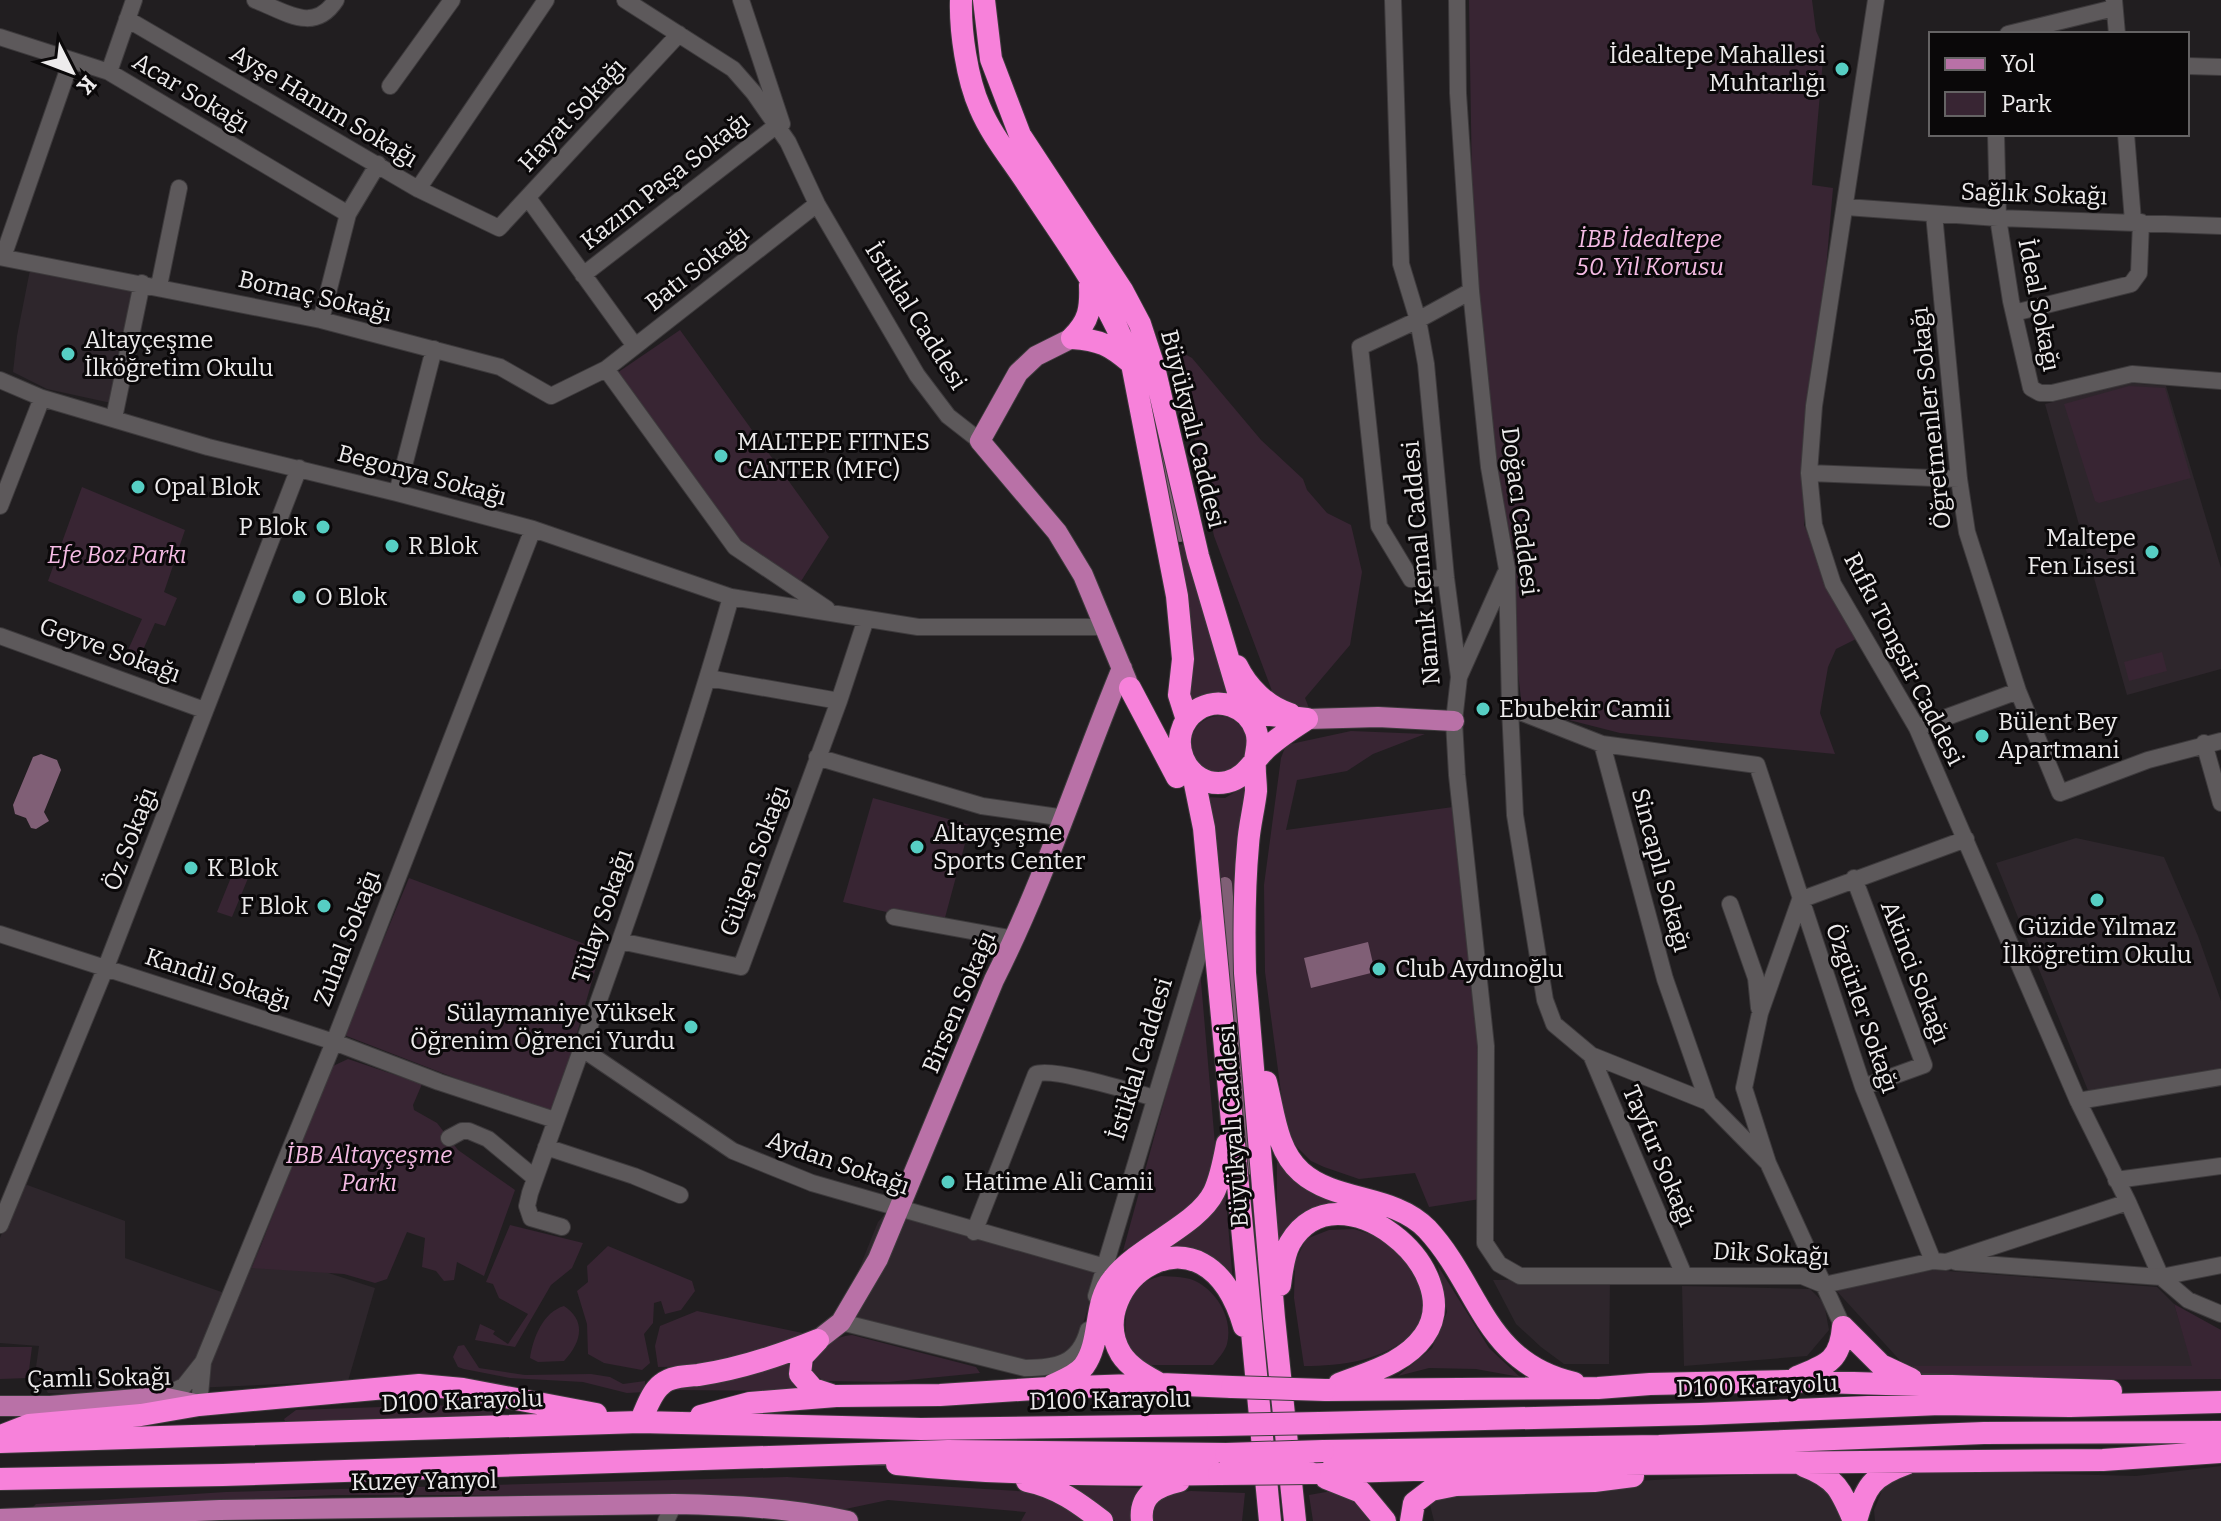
<svg xmlns="http://www.w3.org/2000/svg" width="2221" height="1521" viewBox="0 0 2221 1521" font-family="Bitter,serif">
<rect width="100%" height="100%" fill="#211e20"/>
<path fill="#2e262c" d="M30 270 133 289 111 403 47 389 13 372 17 336Z
M2129 383 2166 386 2221 568V669L2127 695 2045 404Z
M2076 838 2164 857 2198 936 2221 1001V1071L2089 1093 1996 863Z
M22 1183 125 1221V1258L233 1296 254 1249 375 1288 348 1381 193 1388 129 1397 48 1393 35 1374 39 1346 0 1343V1238Z
M889 1209 1100 1270 1077 1343 1049 1369 846 1320 845 1304 878 1222Z
M1934 1270 2157 1287 2174 1304 2193 1366H1905L1834 1288Z
M1610 1279 1609 1364H1564L1541 1347 1516 1324 1493 1280Z
M1682 1286 1810 1289 1824 1303 1829 1330 1807 1356 1684 1366Z
M2221 1466V1521H1875L1874 1510 1886 1481 1911 1470 2136 1476Z
M1797 1472 1828 1491 1842 1521H1434L1429 1501 1459 1491Z"/>
<path fill="#382533" d="M1469 0H1812L1816 31 1824 48 1812 185 1833 188 1804 525 1856 639 1836 649 1828 667 1820 713 1835 754 1620 733 1522 708 1477 310 1472 184Z
M680 330 829 537 798 586 738 547 614 375Z
M1169 345 1192 358 1261 440 1303 479 1307 490 1327 513 1351 525 1362 572 1350 645 1305 698 1309 708H1287L1275 699 1214 536 1192 425Z
M2129 386 2165 388 2191 478 2099 503 2095 501 2064 404Z
M82 487 185 530 164 592 177 598 165 626 155 623 135 668 123 661 142 619 48 581Z
M1184 544 1197 594 1236 703 1185 707 1188 596 1178 545Z
M2162 652 2167 671 2129 681 2124 662Z
M1191 744a28 28 0 1 1 56 0a28 28 0 1 1-56 0Z
M1351 731 1425 734 1373 754 1347 771 1297 780 1286 830 1453 807 1481 1047 1480 1199 1429 1207 1415 1173 1359 1179 1324 1167 1311 1161 1294 1144 1284 1115 1265 972 1264 885 1281 758 1286 745Z
M1249 784 1234 961 1230 965 1215 834 1206 797 1225 798Z
M873 798 970 825 943 925 843 902Z
M236 865 251 871 232 917 217 912Z
M409 878 601 950 553 1116 344 1035Z
M1200 970 1216 1156 1202 1199 1185 1214 1123 1251Z
M348 1059 422 1084 413 1105 414 1110 437 1123 458 1150 515 1190 484 1276 457 1262 454 1280 444 1281 436 1271 422 1267 425 1238 407 1232 387 1279 375 1283 344 1274 252 1268 329 1072 333 1066Z
M1277 1162 1313 1194 1340 1204 1277 1244Z
M1225 1189 1233 1283 1144 1258 1210 1216Z
M510 1225 583 1243 572 1268 551 1285 515 1347 475 1340 480 1324 495 1331 493 1334 508 1344 528 1314 499 1298 493 1284 486 1282Z
M1354 1229 1385 1239 1411 1259 1428 1307C1423 1315 1419 1328 1412 1334 1382 1361 1342 1366 1304 1366L1294 1298 1295 1262 1306 1239 1329 1230Z
M608 1246 692 1281 695 1291 681 1310 665 1314 661 1301 654 1303 653 1323 644 1334 650 1363 642 1370 604 1363 588 1354 587 1324 577 1291 588 1282 587 1266Z
M1438 1266 1489 1348 1520 1377 1476 1369 1429 1368 1398 1376 1432 1348 1447 1312Z
M1161 1276C1173 1277 1188 1276 1199 1283 1219 1295 1233 1320 1227 1344 1225 1351 1218 1359 1213 1365H1143L1128 1353C1124 1332 1122 1299 1142 1284 1147 1280 1155 1278 1161 1276Z
M2174 1304 2221 1330V1379L1932 1381 1905 1366H2192Z
M564 1306C587 1321 581 1343 564 1361L538 1362 530 1358C533 1338 543 1312 564 1306Z
M697 1311 812 1335 719 1366 658 1367 655 1346 660 1326Z
M852 1335 976 1367 980 1373 888 1382 823 1381 812 1371C815 1349 831 1337 852 1335Z
M464 1345 479 1368 525 1375 591 1374 610 1377 623 1384 645 1381V1392L627 1393 583 1382 510 1378 464 1369 458 1367 453 1357 458 1346Z
M0 1347H32L28 1378 0 1379Z
M794 1354 801 1391 675 1390 679 1387Z
M438 1405 506 1414 502 1417 285 1421 284 1419 296 1410Z
M787 1477 1034 1492 1060 1500 1088 1521H1021L1026 1512 888 1500 836 1511 731 1497 564 1495H334L30 1510 36 1504 226 1492Z
M1060 1485 1142 1488 1134 1521H1115L1102 1508Z
M1343 1489 1376 1521H1313L1309 1495Z
M1191 1491 1245 1493 1242 1521H1149C1159 1494 1164 1494 1191 1491Z"/>
<path fill="#805f76" d="M41 754 57 760 61 770 44 812 49 821 36 829 31 828 26 818 15 814 13 805 33 757Z
M1368 942 1375 972 1311 988 1304 958Z"/>
<g fill="none" stroke-linecap="round" stroke-linejoin="round">
<path stroke="#805f76" stroke-width="14" d="M1158 430 1180 535
M1225 884 1247 1168"/>
<defs>
<path id="minor" d="M255 0C286 12 314 34 336 0
M625 0 733 69 754 93 788 142 817 204 917 375 948 416 980 441
M741 0 782 124
M1393 0 1401 264 1418 320 1426 364 1446 578 1459 677 1454 721 1457 775 1486 1046 1485 1243 1499 1264 1520 1276H1802L1824 1285 1933 1261 1946 1262 2128 1202
M1457 0 1458 93 1471 291 1489 467 1507 569 1510 708 1515 815 1545 1000 1554 1024 1591 1055 1708 1102 1768 1163
M1876 0 1814 406 1809 473 1814 525 1833 584 1917 728 2078 1101 2128 1202 2161 1277 2188 1300 2221 1314
M2114 0 2117 34
M127 19 418 189 499 228 679 34
M2008 34 2114 8
M0 37 109 72 348 214
M2187 66 2221 67
M109 72 134 0
M390 86 452 0
M1996 134 1998 218 2011 301 2031 388 2040 393H2052L2132 374 2221 381
M2126 134 2133 221
M418 189 546 0
M528 198 635 346
M1846 207 1998 218 2221 226
M1934 214 1959 479 1967 532 2018 691 2060 793 2148 760 2221 741
M0 257 321 320 500 367 551 396 606 369 817 204
M3 257 71 61
M583 275 777 125
M159 286 179 188
M2014 313 2131 284 2139 273 2141 222
M321 320 348 214 378 164
M606 369 735 547 827 609
M0 380 42 398 208 447 397 493 533 529 731 597 918 627H1104
M114 418 142 283
M1809 473 1959 479
M397 493 434 349
M0 506 42 398
M1446 578 1411 579 1379 526 1360 347 1418 320 1471 291
M0 636 204 710
M1459 677 1505 574
M708 678 839 701
M1510 708 1602 744 1665 979 1708 1102
M1917 728 2018 691
M2204 743 2221 803
M1602 744 1757 765 1863 1087 1933 1261
M817 757 982 806 1065 818
M1854 878 1924 1065 1863 1087
M1730 904 1756 978 1759 1008
M894 917 1015 939
M0 934 334 1042 439 1082 555 1120
M620 941 741 967 839 701 866 619
M581 1048 733 1151 812 1183 1105 1267
M1591 1055 1684 1275
M2078 1101 2221 1077
M449 1138 462 1131H469L488 1139 535 1178
M546 1147 634 1176 680 1195
M2116 1180 2221 1166
M0 1225 106 967 299 468
M562 1227 531 1218 527 1206 530 1193C600 996 674 799 731 597
M974 1232 1036 1074C1052 1067 1133 1092 1155 1098
M1956 1262 2161 1277 2221 1265
M1096 1296 1209 920
M841 1322 1025 1368C1056 1368 1079 1364 1088 1330
M1843 1327 1768 1163 1744 1088 1760 1013 1800 900 1966 839
M203 1362 334 1042 533 529
M162 1397 184 1386 203 1362 199 1405
M666 1521 674 1504"/>
<path id="major" d="M1072 338 1036 356 1018 373 980 441 1057 532 1083 575 1127 681
M1307 719 1378 717 1454 721
M818 1340 841 1322 878 1259 994 980C1045 879 1079 772 1122 668
M0 1406H50L162 1397 195 1404
M0 1519 220 1510 674 1504C732 1505 791 1508 848 1521"/>
<path id="highway" d="M961 0C960 31 967 79 980 108 991 134 1009 156 1025 180 1063 238 1109 298 1132 364L1177 596 1183 659 1179 695 1187 720
M984 0 991 59 1020 135 1122 290 1140 324 1154 367 1198 556 1244 712 1307 719
M1072 338C1100 340 1110 345 1131 363
M1072 338C1089 321 1091 309 1090 285
M1237 666C1247 687 1267 707 1290 714
M1130 688 1177 777
M1193 774 1204 828 1270 1521
M1266 1082C1274 1112 1276 1150 1301 1172 1336 1203 1393 1194 1427 1229 1480 1286 1484 1363 1574 1383
M1280 1285C1282 1271 1283 1256 1290 1243 1337 1162 1471 1270 1424 1336 1404 1364 1369 1372 1339 1384
M1843 1327 1881 1365 1911 1379
M817 1341 802 1357 800 1374 813 1389 831 1395
M1797 1377C1826 1365 1840 1362 1843 1327
M1160 1384C1146 1376 1130 1368 1121 1354 1080 1286 1204 1191 1244 1326
M1053 1385C1064 1380 1077 1375 1084 1366 1102 1341 1093 1303 1113 1279 1139 1246 1198 1225 1214 1192 1221 1177 1224 1160 1227 1144
M1325 1390 1598 1388 1650 1384 1788 1381 2111 1391
M701 1416 750 1403 836 1396 940 1395 1049 1388 1161 1384 1232 1387
M640 1422C646 1410 651 1392 662 1384 671 1376 687 1376 698 1375 740 1369 778 1356 818 1340
M1319 1423 1700 1414 1940 1404 2070 1406 2221 1402
M1 1436 29 1425 141 1415 199 1405 419 1385 463 1389 596 1414
M0 1442 640 1422 921 1429 1218 1425
M1323 1451 1659 1446 1984 1433 2221 1432
M897 1464C1004 1475 1111 1476 1219 1474
M1804 1466C1836 1478 1841 1490 1854 1521
M1310 1473 1622 1464 2103 1460 2221 1452
M1326 1478 1361 1492 1385 1521
M0 1479 223 1475 948 1451 1226 1454
M1027 1481C1057 1487 1079 1503 1102 1521
M1142 1521C1139 1495 1157 1486 1179 1481
M1295 1521 1274 1318 1245 973C1244 930 1244 888 1248 845 1249 827 1254 809 1256 791 1256 781 1254 771 1255 761 1256 750 1260 742 1256 731 1248 706 1218 696 1197 710 1162 734 1185 791 1227 782 1246 778 1254 759 1268 747 1280 736 1293 728 1307 719
M1411 1521 1414 1503 1431 1490 1456 1485 1594 1481 1633 1476
M1856 1521C1865 1487 1872 1476 1906 1464"/>
</defs>
<use href="#minor" stroke="#3d3a3c" stroke-width="18"/>
<use href="#major" stroke="#3d3a3c" stroke-width="22"/>
<use href="#highway" stroke="#3d3a3c" stroke-width="24"/>
<use href="#minor" stroke="#5d595b" stroke-width="16"/>
<use href="#major" stroke="#b971a7" stroke-width="20"/>
<use href="#highway" stroke="#f781da" stroke-width="22"/>
<defs>
<path id="highway-bridge" d="M1232 1387 1325 1390
M1218 1425 1319 1423
M1226 1454 1323 1451
M1219 1474 1310 1473"/>
</defs>
<use href="#highway-bridge" stroke="#3d3a3c" stroke-width="24" stroke-linecap="butt"/>
<use href="#highway-bridge" stroke="#f781da" stroke-width="22"/>
</g>
<g fill="#56cec3" stroke="#0a0809" stroke-width="3">
<circle cx="1842" cy="69" r="8"/>
<circle cx="68" cy="354" r="8"/>
<circle cx="721" cy="456" r="8"/>
<circle cx="138" cy="487" r="8"/>
<circle cx="323" cy="527" r="8"/>
<circle cx="392" cy="546" r="8"/>
<circle cx="2152" cy="552" r="8"/>
<circle cx="299" cy="597" r="8"/>
<circle cx="1483" cy="709" r="8"/>
<circle cx="1982" cy="736" r="8"/>
<circle cx="917" cy="847" r="8"/>
<circle cx="191" cy="868" r="8"/>
<circle cx="2097" cy="900" r="8"/>
<circle cx="324" cy="906" r="8"/>
<circle cx="1379" cy="969" r="8"/>
<circle cx="691" cy="1027" r="8"/>
<circle cx="948" cy="1182" r="8"/>
</g>
<g text-anchor="middle" dominant-baseline="central" stroke-width="6" stroke-linejoin="round" paint-order="stroke">
<g font-size="24" fill="#edebec" stroke="#0a0809" text-anchor="start">
<text x="1826" y="55" text-anchor="end">İdealtepe Mahallesi<tspan x="1826" dy="28">Muhtarlığı</tspan></text>
<text x="84" y="340">Altayçeşme<tspan x="84" dy="28">İlköğretim Okulu</tspan></text>
<text x="737" y="442">MALTEPE FITNES<tspan x="737" dy="28">CANTER (MFC)</tspan></text>
<text x="154" y="487">Opal Blok</text>
<text x="307" y="527" text-anchor="end">P Blok</text>
<text x="2136" y="538" text-anchor="end">Maltepe<tspan x="2136" dy="28">Fen Lisesi</tspan></text>
<text x="408" y="546">R Blok</text>
<text x="315" y="597">O Blok</text>
<text x="1499" y="709">Ebubekir Camii</text>
<text x="1998" y="722">Bülent Bey<tspan x="1998" dy="28">Apartmani</tspan></text>
<text x="933" y="833">Altayçeşme<tspan x="933" dy="28">Sports Center</tspan></text>
<text x="207" y="868">K Blok</text>
<text x="308" y="906" text-anchor="end">F Blok</text>
<text x="2097" y="927" text-anchor="middle">Güzide Yılmaz<tspan x="2097" dy="28">İlköğretim Okulu</tspan></text>
<text x="1395" y="969">Club Aydınoğlu</text>
<text x="675" y="1013" text-anchor="end">Sülaymaniye Yüksek<tspan x="675" dy="28">Öğrenim Öğrenci Yurdu</tspan></text>
<text x="964" y="1182">Hatime Ali Camii</text>
</g>
<g font-size="24" fill="#edebec" stroke="#0a0809">
<text transform="translate(191 93) rotate(31)">Acar Sokağı</text>
<text transform="translate(324 106) rotate(31)">Ayşe Hanım Sokağı</text>
<text transform="translate(572 115) rotate(-47)">Hayat Sokağı</text>
<text transform="translate(665 181) rotate(-38)">Kazım Paşa Sokağı</text>
<text transform="translate(2034 194) rotate(2)">Sağlık Sokağı</text>
<text transform="translate(697 268) rotate(-38)">Batı Sokağı</text>
<text transform="translate(315 296) rotate(13)">Bomaç Sokağı</text>
<text transform="translate(2039 305) rotate(79)">İdeal Sokağı</text>
<text transform="translate(916 316) rotate(58)">İstiklal Caddesi</text>
<text transform="translate(1931 418) rotate(-96)">Öğretmenler Sokağı</text>
<text transform="translate(1193 429) rotate(76)">Büyükyalı Caddesi</text>
<text transform="translate(422 475) rotate(15)">Begonya Sokağı</text>
<text transform="translate(1520 511) rotate(83)">Doğacı Caddesi</text>
<text transform="translate(1421 563) rotate(-95)">Namık Kemal Caddesi</text>
<text transform="translate(110 650) rotate(20)">Geyve Sokağı</text>
<text transform="translate(1904 659) rotate(63)">Rıfkı Tongsir Caddesi</text>
<text transform="translate(130 839) rotate(-69)">Öz Sokağı</text>
<text transform="translate(754 861) rotate(-70)">Gülşen Sokağı</text>
<text transform="translate(1661 870) rotate(75)">Sincaplı Sokağı</text>
<text transform="translate(602 916) rotate(-71)">Tülay Sokağı</text>
<text transform="translate(347 938) rotate(-69)">Zuhal Sokağı</text>
<text transform="translate(1915 972) rotate(69)">Akinci Sokağı</text>
<text transform="translate(218 979) rotate(18)">Kandil Sokağı</text>
<text transform="translate(959 1002) rotate(-67)">Birsen Sokağı</text>
<text transform="translate(1862 1008) rotate(71)">Özgürler Sokağı</text>
<text transform="translate(1140 1059) rotate(-73)">İstiklal Caddesi</text>
<text transform="translate(1233 1126) rotate(-94)">Büyükyalı Caddesi</text>
<text transform="translate(1659 1156) rotate(67)">Tayfur Sokağı</text>
<text transform="translate(838 1163) rotate(19)">Aydan Sokağı</text>
<text transform="translate(1771 1254) rotate(3)">Dik Sokağı</text>
<text transform="translate(99 1378) rotate(-1)">Çamlı Sokağı</text>
<text transform="translate(1757 1386) rotate(-2)">D100 Karayolu</text>
<text transform="translate(1110 1400) rotate(-1)">D100 Karayolu</text>
<text transform="translate(462 1401) rotate(-2)">D100 Karayolu</text>
<text transform="translate(424 1481) rotate(-1)">Kuzey Yanyol</text>
</g>
<g font-size="24" font-style="italic" fill="#f5bbe4" stroke="#0a0809">
<text x="1650" y="239">İBB İdealtepe<tspan x="1650" dy="28">50. Yıl Korusu</tspan></text>
<text x="117" y="555">Efe Boz Parkı</text>
<text x="369" y="1155">İBB Altayçeşme<tspan x="369" dy="28">Parkı</tspan></text>
</g>
</g>
<rect x="1929" y="32" width="260" height="104" fill="#0a0809" stroke="#656364" stroke-width="2"/>
<rect x="1945" y="58" width="40" height="12" fill="#b971a7" stroke="#656364" stroke-width="2"/>
<text x="2001" y="72" font-size="24" fill="#edebec">Yol</text>
<rect x="1945" y="92" width="40" height="24" fill="#382533" stroke="#656364" stroke-width="2"/>
<text x="2001" y="112" font-size="24" fill="#edebec">Park</text>
<g transform="translate(72 72) rotate(132)" stroke="#0a0809" stroke-width="6" paint-order="stroke">
<path d="M0-6L14 30L0 20L-14 30Z" fill="#edebec"/>
<text y="-12" font-size="22" font-weight="bold" text-anchor="middle" fill="#edebec">K</text>
</g>
</svg>
